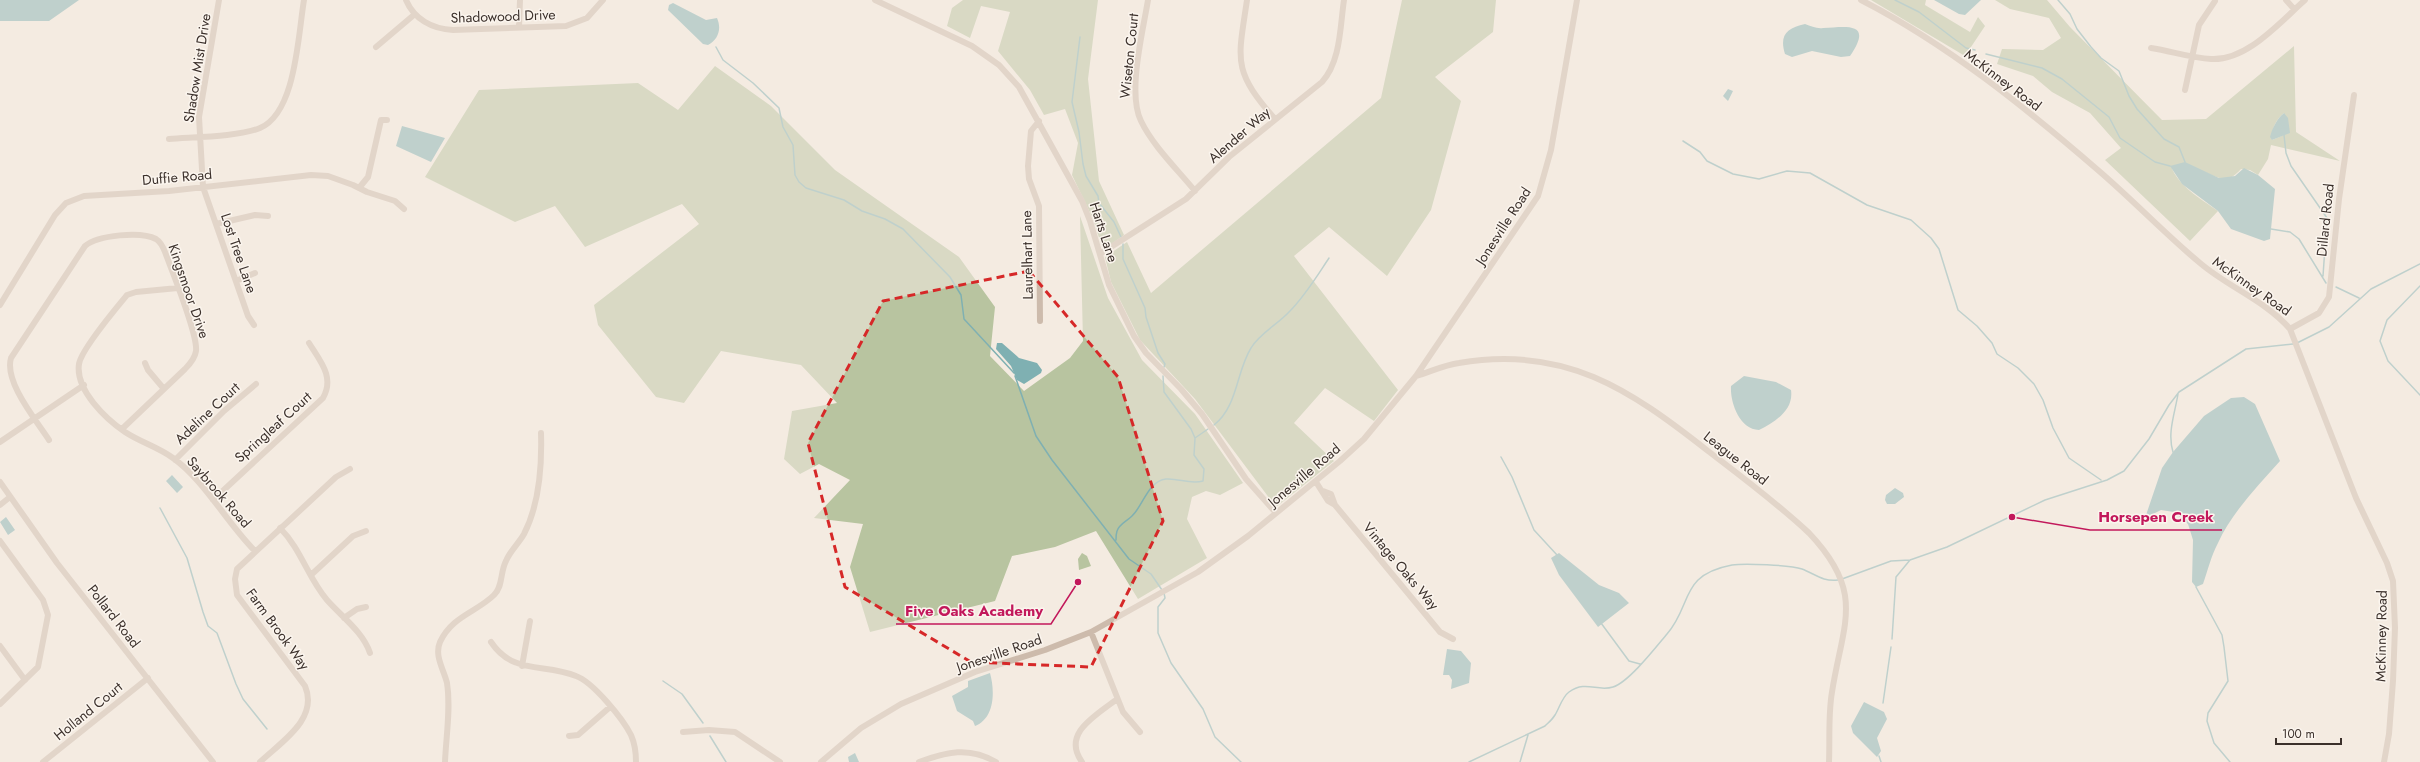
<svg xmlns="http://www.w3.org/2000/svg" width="2420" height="762" viewBox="0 0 2420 762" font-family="Jost,sans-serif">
<rect width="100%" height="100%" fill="#f4ebe1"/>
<path fill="#b8c4a0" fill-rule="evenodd" d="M963 0H1098L1088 79 1099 181 1124 235 1103 250 1093 219 1072 175 1078 143 1065 109 1044 115 1030 90 998 51 1010 12 981 6 970 38 947 26 952 8Z
M1402 0H1496L1493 32 1435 77 1461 101 1431 210 1387 276 1329 227 1294 256 1398 390 1374 421 1325 388 1294 423 1334 461 1276 507 1195 399 1140 340 1111 282 1105 257 1127 242 1151 293 1381 98Z
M1871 0H1926L1925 5 1970 32 1978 17 1985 26 1965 56Z
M1995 0H2047L2070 27 2162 120 2206 119 2294 46 2296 132 2340 161 2271 145 2268 159 2258 175 2250 170 2241 169C2226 186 2219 177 2202 171 2192 168 2181 167 2171 166 2178 186 2201 199 2218 211L2190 241 2105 160 2121 148 2090 113 2052 92 2033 76 1997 64 2002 49 2043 50 2061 38 2049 18 2010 9ZM2284 113V135L2272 140C2271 130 2276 119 2284 113Z
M715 66 771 106 835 170 959 257 995 307 990 356 1024 391 1070 358 1083 341 1080 216 1108 298 1142 360 1195 414 1243 483 1220 495 1206 491 1192 497 1187 519 1207 558 1138 599 1096 531 1055 547 1012 556 995 601 870 632 850 567 863 524 814 518 850 480 819 464 800 474 784 459 792 411 837 403 801 365 721 351 684 403 656 397 598 325 594 305 699 224 682 204 585 247 555 206 515 222 425 177 479 90 638 83 678 110Z
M1082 553 1087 556 1091 566 1079 570 1078 559Z"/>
<path fill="#7fb0b2" d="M0 0H79L49 21H0Z
M1934 0H1981L1965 15 1959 14Z
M673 3 706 20 717 18C722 29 718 40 708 45L703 44 668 10 669 5Z
M1805 24C1811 26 1817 29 1823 28 1846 27 1874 21 1850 56L1841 57 1812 51 1792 57 1785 54C1779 35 1787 28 1805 24Z
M1728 89 1733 91 1728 101 1723 96Z
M2284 113 2288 118 2290 133 2272 140 2270 137C2272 129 2277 118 2284 113Z
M402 126 445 138 431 162 396 146Z
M2185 162 2219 178 2235 176 2244 168 2258 175 2275 189 2270 239 2264 241 2231 229 2218 211 2182 184 2170 166Z
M997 343H1002L1019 358 1037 363 1042 370 1041 373 1024 384 1017 380 1011 366 996 349Z
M1744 376 1776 382 1791 390C1794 410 1775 422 1759 430 1739 429 1730 402 1731 386Z
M2244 397 2255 404 2280 461C2258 486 2232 512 2218 543 2211 556 2208 570 2203 584L2196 587 2192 582 2193 540 2188 524 2174 512 2161 510 2145 518 2162 468 2173 452 2204 416 2231 398Z
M172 475 183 487 177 493 166 481Z
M1895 488 1903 493 1904 497 1895 504H1887L1885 500 1886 495Z
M6 517 15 530 8 535 0 522Z
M1559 553 1599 585 1619 593 1629 603 1598 627 1559 575 1551 558Z
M1447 649 1461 651 1471 663 1469 683 1451 689 1452 680 1449 675H1443Z
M990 673C995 691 995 718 975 726L973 721 957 711 952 696 968 687V681Z
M1864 702 1884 712 1887 719 1877 738 1881 751 1877 757 1853 733 1851 726Z
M855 753 859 762H849L848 757Z"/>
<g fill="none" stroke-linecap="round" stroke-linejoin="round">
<path stroke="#7fb0b2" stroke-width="1.5" d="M1895 0 1919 12 1966 48 1975 50
M2058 0 2070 14 2077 29 2091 47 2101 58 2119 71 2129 96 2137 109 2164 139 2179 147 2185 162
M1080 37 1072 102 1079 132 1083 164 1086 176 1098 196 1099 203 1114 222 1121 237
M716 47 723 60 753 83 779 108 783 127 793 145 795 175 799 182 806 188 844 200 862 211 885 219 903 229 950 277 961 295 964 319 1014 373
M1986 54 2042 68 2062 79 2109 117 2120 138 2155 162 2170 166
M2284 135 2286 153 2291 166 2327 218 2323 276
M1683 141 1700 152 1707 161 1733 174 1759 179 1787 171 1810 173 1867 205 1911 220 1931 238 1939 249 1958 310 1977 326 1992 343 1997 354 2018 368 2034 384 2043 400 2053 428 2069 458 2101 480
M2271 229 2290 232 2299 239 2326 283
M1123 244V259L1145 308 1146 317 1158 353 1165 364 1164 367
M2420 286 2387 320 2380 341 2388 361 2420 395
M2336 287 2359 298
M2297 343 2329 327 2371 289 2420 264
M1015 376 1036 436 1052 460 1129 559 1151 574 1162 590
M1214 425C1238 406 1236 372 1251 348 1259 334 1278 324 1289 312 1305 296 1317 276 1329 258
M1195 438 1208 429
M2173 452C2167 433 2175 413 2178 394
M1501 457 1512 477 1534 530 1557 555
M160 508 187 558 203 612 208 626 217 633 236 684 243 699 267 729
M1116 540C1116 538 1116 534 1117 531 1119 524 1127 521 1132 516 1143 506 1148 481 1166 479 1179 478 1190 485 1203 481L1204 469 1194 455 1195 438 1191 429 1164 392 1163 376
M1842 579 1891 561 1910 560 1947 547 2045 500 2107 480 2124 471 2149 439 2169 405 2179 392 2246 349 2293 344
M2196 587 2222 635 2224 647 2228 681 2208 713 2207 721 2214 743 2230 762
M1164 593 1165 598 1158 607V633L1171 663 1203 709 1215 737 1241 762
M1601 623 1629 661 1640 664
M1892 639 1896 577 1910 560
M663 681 682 694 703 723
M1883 703 1891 647
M710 736 726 762
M1879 756 1881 762
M1469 762 1545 726C1548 723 1552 720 1555 715 1559 709 1562 697 1569 692 1586 680 1597 692 1613 687 1629 682 1656 647 1667 634 1693 604 1679 575 1732 565 1744 563 1790 565 1802 569 1815 574 1823 582 1838 580
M1520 762 1528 735"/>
<path stroke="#cdbbac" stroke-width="6" d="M219 0 199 117 203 187 248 316 254 325
M406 0C414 19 432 29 453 30L566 26 587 18 603 0
M875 0 972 46 999 65 1019 87 1082 201 1090 221 1109 285 1134 336 1146 353 1181 389 1202 414 1246 479 1276 513
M1148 0C1143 31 1127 93 1141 121 1153 146 1177 169 1195 191
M1247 0C1238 61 1232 70 1275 119
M1861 0C1947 44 2026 108 2099 171 2134 201 2165 234 2200 263 2228 287 2266 301 2290 329L2356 498 2387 563 2393 581 2395 628 2393 681 2389 734 2384 762
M2286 0 2294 9
M519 27 520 0
M376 47 415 14
M2151 48C2171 51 2191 58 2211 59 2247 61 2280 22 2305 0
M2185 90 2199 25 2215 1
M1039 121 1031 131 1028 166 1029 179 1039 206 1040 321
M169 139C194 137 238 137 260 128 296 113 298 35 304 0
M359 188 368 177 381 120H387
M216 224 255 215 268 216
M1100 254 1186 199 1229 157 1322 82C1341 61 1340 26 1344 0
M236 281 255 273
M178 288 136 292 127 295C117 307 81 350 79 364 75 390 106 419 125 432 140 442 158 447 173 458 204 480 227 523 255 551
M0 305 55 215 66 203 84 196 169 191 311 175 328 176 353 185 367 192 395 201 404 209
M2290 329 2319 313 2329 297 2339 199 2354 95
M145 363 148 370 164 389
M1416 376C1430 372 1444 365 1459 363 1565 345 1629 389 1708 451 1742 477 1777 503 1809 533 1866 593 1843 622 1832 692 1828 715 1830 739 1829 762
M49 440C36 420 4 382 11 358L85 246C98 235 141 231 156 239 161 242 163 247 165 252 172 271 198 334 196 351 195 358 190 364 185 369L122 429
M0 442 84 385
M175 460 224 411 256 384
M0 482 57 563 213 762
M1316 482 1328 501 1335 505 1440 632 1453 639
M1323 491 1331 494 1335 505
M213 500 323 398C335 377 320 361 309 343
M0 505 10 497
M280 528C301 549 308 578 327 600 342 617 363 632 370 653
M0 541 43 600 48 615 38 667 0 704
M311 575 353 536 366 531
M344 618 357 609 366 607
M1091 632 1123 712 1140 732
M491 642C513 675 544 663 576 676 593 682 623 719 631 735 635 744 636 753 636 762
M0 646 25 680
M522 666 530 621
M683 732 709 730 735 732 780 762
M569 736 578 735 610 707
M43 762 148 678
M260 762C281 742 319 719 305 686L237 595 235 579 237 569 336 477 350 469
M445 762C446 737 451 708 447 683 444 670 434 656 440 642 452 616 477 612 494 595 503 587 500 572 506 561 510 551 519 543 524 534 540 503 542 466 541 433
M821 762 861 728 901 704 975 672 1045 650 1091 632 1198 572 1248 536 1340 461 1364 439 1416 376 1538 196 1551 150 1577 0
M919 762C946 752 969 746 996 762
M1082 762C1061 733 1097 715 1117 699"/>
</g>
<path d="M0 0H2420V762H0ZM1029 271 1118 377 1163 521 1091 667 971 662 845 587 808 443 883 301Z" fill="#f4ebe1" fill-opacity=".55" fill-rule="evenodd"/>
<path fill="none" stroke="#d62828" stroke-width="3" stroke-dasharray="8 5" stroke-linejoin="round" d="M1029 271 1118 377 1163 521 1091 667 971 662 845 587 808 443 883 301Z"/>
<g text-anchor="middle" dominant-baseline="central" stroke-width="3" stroke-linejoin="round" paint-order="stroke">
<g font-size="14" fill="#3b302b" stroke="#fbf5ee">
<text transform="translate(503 16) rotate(-2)">Shadowood Drive</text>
<text transform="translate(1129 56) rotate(-84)">Wiseton Court</text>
<text transform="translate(197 68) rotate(-81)">Shadow Mist Drive</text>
<text transform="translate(2003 80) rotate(37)">McKinney Road</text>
<text transform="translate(1239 135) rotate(-41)">Alender Way</text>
<text transform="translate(177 177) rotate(-5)">Duffie Road</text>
<text transform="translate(2325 220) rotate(-84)">Dillard Road</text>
<text transform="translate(1503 226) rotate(-57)">Jonesville Road</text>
<text transform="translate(1104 232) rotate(72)">Harts Lane</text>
<text transform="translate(239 253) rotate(71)">Lost Tree Lane</text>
<text transform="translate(1027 255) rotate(-91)">Laurelhart Lane</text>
<text transform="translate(2252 286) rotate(35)">McKinney Road</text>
<text transform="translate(189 291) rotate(71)">Kingsmoor Drive</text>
<text transform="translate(207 413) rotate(-43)">Adeline Court</text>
<text transform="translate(273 427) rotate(-42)">Springleaf Court</text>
<text transform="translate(1736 458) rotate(38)">League Road</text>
<text transform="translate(1304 475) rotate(-40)">Jonesville Road</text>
<text transform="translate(219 492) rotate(49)">Saybrook Road</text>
<text transform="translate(1401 566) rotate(50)">Vintage Oaks Way</text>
<text transform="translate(114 616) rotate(52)">Pollard Road</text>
<text transform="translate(278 629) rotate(54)">Farm Brook Way</text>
<text transform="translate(2381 636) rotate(-89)">McKinney Road</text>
<text transform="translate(999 653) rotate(-19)">Jonesville Road</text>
<text transform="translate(88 711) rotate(-39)">Holland Court</text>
</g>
</g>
<path fill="none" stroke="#c2185b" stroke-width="1.5" d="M2012 517L2090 530H2222M1078 582L1051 624H896"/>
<g fill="#c2185b" stroke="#fbf5ee" stroke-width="1.5">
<circle cx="2012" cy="517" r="4"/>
<circle cx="1078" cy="582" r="4"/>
</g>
<g font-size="15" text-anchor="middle" font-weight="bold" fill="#c2185b" stroke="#fbf5ee" stroke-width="3" stroke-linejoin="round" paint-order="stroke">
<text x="2156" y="522">Horsepen Creek</text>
<text x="974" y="616">Five Oaks Academy</text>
</g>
<path d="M2276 738v6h65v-6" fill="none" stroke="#3b302b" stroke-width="2"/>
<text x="2282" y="738" font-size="12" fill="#3b302b" stroke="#fbf5ee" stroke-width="3" paint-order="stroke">100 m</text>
</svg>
